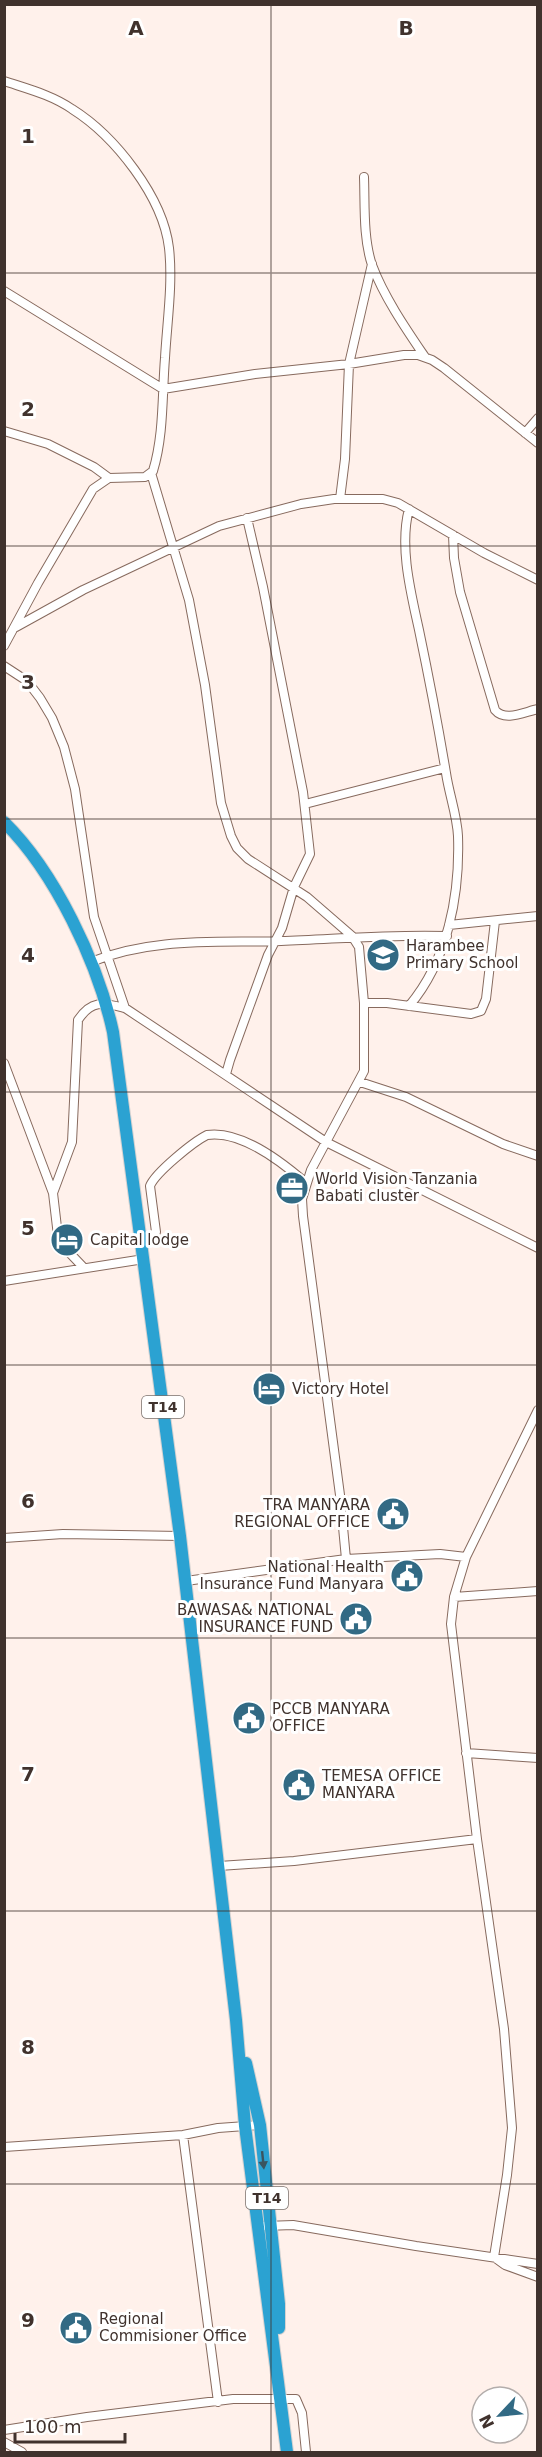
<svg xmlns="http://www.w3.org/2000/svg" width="542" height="2457" viewBox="0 0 542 2457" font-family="'DejaVu Sans',sans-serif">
<rect width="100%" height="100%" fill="#fff1eb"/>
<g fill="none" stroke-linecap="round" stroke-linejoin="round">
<defs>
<path id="minor" d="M4 81C28 89 52 95 72 109 115 136 163 197 169 248 173 284 167 322 165 358 162 395 164 435 153 471L145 477 109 478 93 489 38 583 4 646
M364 177C365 205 363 238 372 265 384 297 406 329 425 357
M4 291 163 389 255 374 349 364 404 355H418L432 360 444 368 538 443
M4 431 48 444 94 467 109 478
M525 433 538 418
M151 473 189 600 205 685 221 803 231 836 237 848 248 859 307 897 352 936 359 947 364 1003V1071L311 1170 302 1199 303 1216 340 1495 346 1559
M340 499 345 459 349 364 372 264
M409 509C399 547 411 593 419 630 429 678 438 725 446 773 449 794 457 815 458 836 460 895 448 960 409 1006
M453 535 454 558 460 592 495 710C505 722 524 712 538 709
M16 627 83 590 219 526 301 504 334 499H383L398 503 484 553 538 580
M4 666 27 681 40 698 52 718 64 747 75 789 94 917 125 1008
M305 804 445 768
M449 925 538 916
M91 962C152 937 217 943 281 941 337 939 391 934 447 936
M364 1003H387L471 1014 481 1011 486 999 495 921
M4 1063 53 1193 58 1236 63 1246 84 1268
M226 1074 230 1060 268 955 282 928 294 887 310 854 303 792 263 587 247 518
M360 1082 406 1097 503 1144 538 1156
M53 1193 72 1142 78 1020C92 999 104 1003 125 1008L326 1142 538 1248
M142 1245 153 1237 156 1232 150 1186C155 1173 193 1142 207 1135 240 1130 282 1162 306 1183
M4 1281 144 1259
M538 1410 466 1557 454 1597 451 1624 477 1839 504 2029 512 2128 507 2175 494 2257 505 2265 538 2277
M4 1538 63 1534 180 1536
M186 1581 346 1559 440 1554 466 1557
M454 1597 538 1591
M466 1753 538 1758
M219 1866 294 1861 477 1839
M183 2135 218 2402
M4 2147 183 2135 218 2128 260 2125
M265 2226 293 2225 416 2246 538 2264
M4 2430 87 2417 233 2399H296L302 2413 306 2452
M4 2442 22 2452"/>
<path id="highway" d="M4 822C55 872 98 963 113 1032L180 1536 236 2020 245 2126 287 2452
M246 2063 260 2125 279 2304V2328"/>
</defs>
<use href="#minor" stroke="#876a5e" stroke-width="10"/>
<use href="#highway" stroke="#d5d2d1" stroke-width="14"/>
<use href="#minor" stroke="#fff" stroke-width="8"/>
<use href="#highway" stroke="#2ba2d2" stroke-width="12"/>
</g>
<defs><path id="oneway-solid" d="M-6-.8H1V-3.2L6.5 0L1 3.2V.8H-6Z" transform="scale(1.5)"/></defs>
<use fill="#3a545f" href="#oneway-solid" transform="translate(263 2160) rotate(84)"/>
<path fill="none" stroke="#40322d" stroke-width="1.5" stroke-opacity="0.55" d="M271 4V2452M4 273H538M4 546H538M4 819H538M4 1092H538M4 1365H538M4 1638H538M4 1911H538M4 2184H538"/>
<defs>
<symbol id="school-disc" viewBox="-11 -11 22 22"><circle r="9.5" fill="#326a84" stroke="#fff"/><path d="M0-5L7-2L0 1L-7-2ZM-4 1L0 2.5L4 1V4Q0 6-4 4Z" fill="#fff"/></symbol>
<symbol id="office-disc" viewBox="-11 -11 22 22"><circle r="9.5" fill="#326a84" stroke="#fff"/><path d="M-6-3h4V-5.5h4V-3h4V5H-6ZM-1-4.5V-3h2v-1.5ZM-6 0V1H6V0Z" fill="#fff"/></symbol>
<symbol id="hotel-disc" viewBox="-11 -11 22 22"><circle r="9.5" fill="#326a84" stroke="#fff"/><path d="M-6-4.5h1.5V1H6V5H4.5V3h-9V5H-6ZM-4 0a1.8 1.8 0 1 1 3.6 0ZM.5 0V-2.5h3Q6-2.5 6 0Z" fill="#fff"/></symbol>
<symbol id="civic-disc" viewBox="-11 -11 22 22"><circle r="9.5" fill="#326a84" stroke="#fff"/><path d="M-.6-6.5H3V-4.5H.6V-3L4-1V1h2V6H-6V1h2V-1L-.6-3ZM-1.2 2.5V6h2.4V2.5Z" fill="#fff"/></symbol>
</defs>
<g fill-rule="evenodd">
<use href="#school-disc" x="364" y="936" width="38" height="38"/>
<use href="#office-disc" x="273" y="1169" width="38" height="38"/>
<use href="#hotel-disc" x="48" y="1221" width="38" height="38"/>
<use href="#hotel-disc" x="250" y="1370" width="38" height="38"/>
<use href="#civic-disc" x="374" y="1495" width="38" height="38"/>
<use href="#civic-disc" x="388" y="1557" width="38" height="38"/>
<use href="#civic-disc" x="337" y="1600" width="38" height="38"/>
<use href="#civic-disc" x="230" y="1699" width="38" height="38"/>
<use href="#civic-disc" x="280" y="1766" width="38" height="38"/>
<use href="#civic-disc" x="57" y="2309" width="38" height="38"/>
</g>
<g text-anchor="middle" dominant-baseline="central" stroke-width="6" stroke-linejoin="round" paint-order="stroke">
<g fill="#fff" stroke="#79706c" stroke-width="1.5">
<rect x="142" y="1396" width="42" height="22" rx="4.5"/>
<rect x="246" y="2187" width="42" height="22" rx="4.5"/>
</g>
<g font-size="14" font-weight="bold" fill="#40322d">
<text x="163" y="1407">T14</text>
<text x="267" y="2198">T14</text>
</g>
<g font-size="15" fill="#40322d" stroke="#fff" text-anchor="start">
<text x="406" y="946">Harambee<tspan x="406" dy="17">Primary School</tspan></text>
<text x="315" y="1179">World Vision Tanzania<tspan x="315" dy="17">Babati cluster</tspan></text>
<text x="90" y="1240">Capital lodge</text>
<text x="292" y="1389">Victory Hotel</text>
<text x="370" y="1505" text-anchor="end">TRA MANYARA<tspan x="370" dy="17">REGIONAL OFFICE</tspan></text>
<text x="384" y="1567" text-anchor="end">National Health<tspan x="384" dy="17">Insurance Fund Manyara</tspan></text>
<text x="333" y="1610" text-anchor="end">BAWASA&amp; NATIONAL<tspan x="333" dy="17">INSURANCE FUND</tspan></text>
<text x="272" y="1709">PCCB MANYARA<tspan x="272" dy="17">OFFICE</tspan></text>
<text x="322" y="1776">TEMESA OFFICE<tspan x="322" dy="17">MANYARA</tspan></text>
<text x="99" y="2319">Regional<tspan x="99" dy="17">Commisioner Office</tspan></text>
</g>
</g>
<g font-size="20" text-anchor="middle" font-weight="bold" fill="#40322d" stroke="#fff" stroke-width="6" stroke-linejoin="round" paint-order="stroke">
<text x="136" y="35">A</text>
<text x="406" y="35">B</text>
<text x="28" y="143">1</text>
<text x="28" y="416">2</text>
<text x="28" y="689">3</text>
<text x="28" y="962">4</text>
<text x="28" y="1235">5</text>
<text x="28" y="1508">6</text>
<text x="28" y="1781">7</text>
<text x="28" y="2054">8</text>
<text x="28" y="2327">9</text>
</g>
<rect width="542" height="2457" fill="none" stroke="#40322d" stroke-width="12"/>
<g transform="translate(500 2415) rotate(244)"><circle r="28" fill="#ffffff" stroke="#b3adab" stroke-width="1.5"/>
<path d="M0-4.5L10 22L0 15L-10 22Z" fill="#326a84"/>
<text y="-9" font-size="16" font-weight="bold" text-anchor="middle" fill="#40322d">N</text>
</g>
<path d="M15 2433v9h110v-9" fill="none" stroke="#40322d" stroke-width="3"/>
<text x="24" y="2433" font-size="18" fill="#40322d" stroke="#ffffff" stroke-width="4.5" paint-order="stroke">100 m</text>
</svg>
